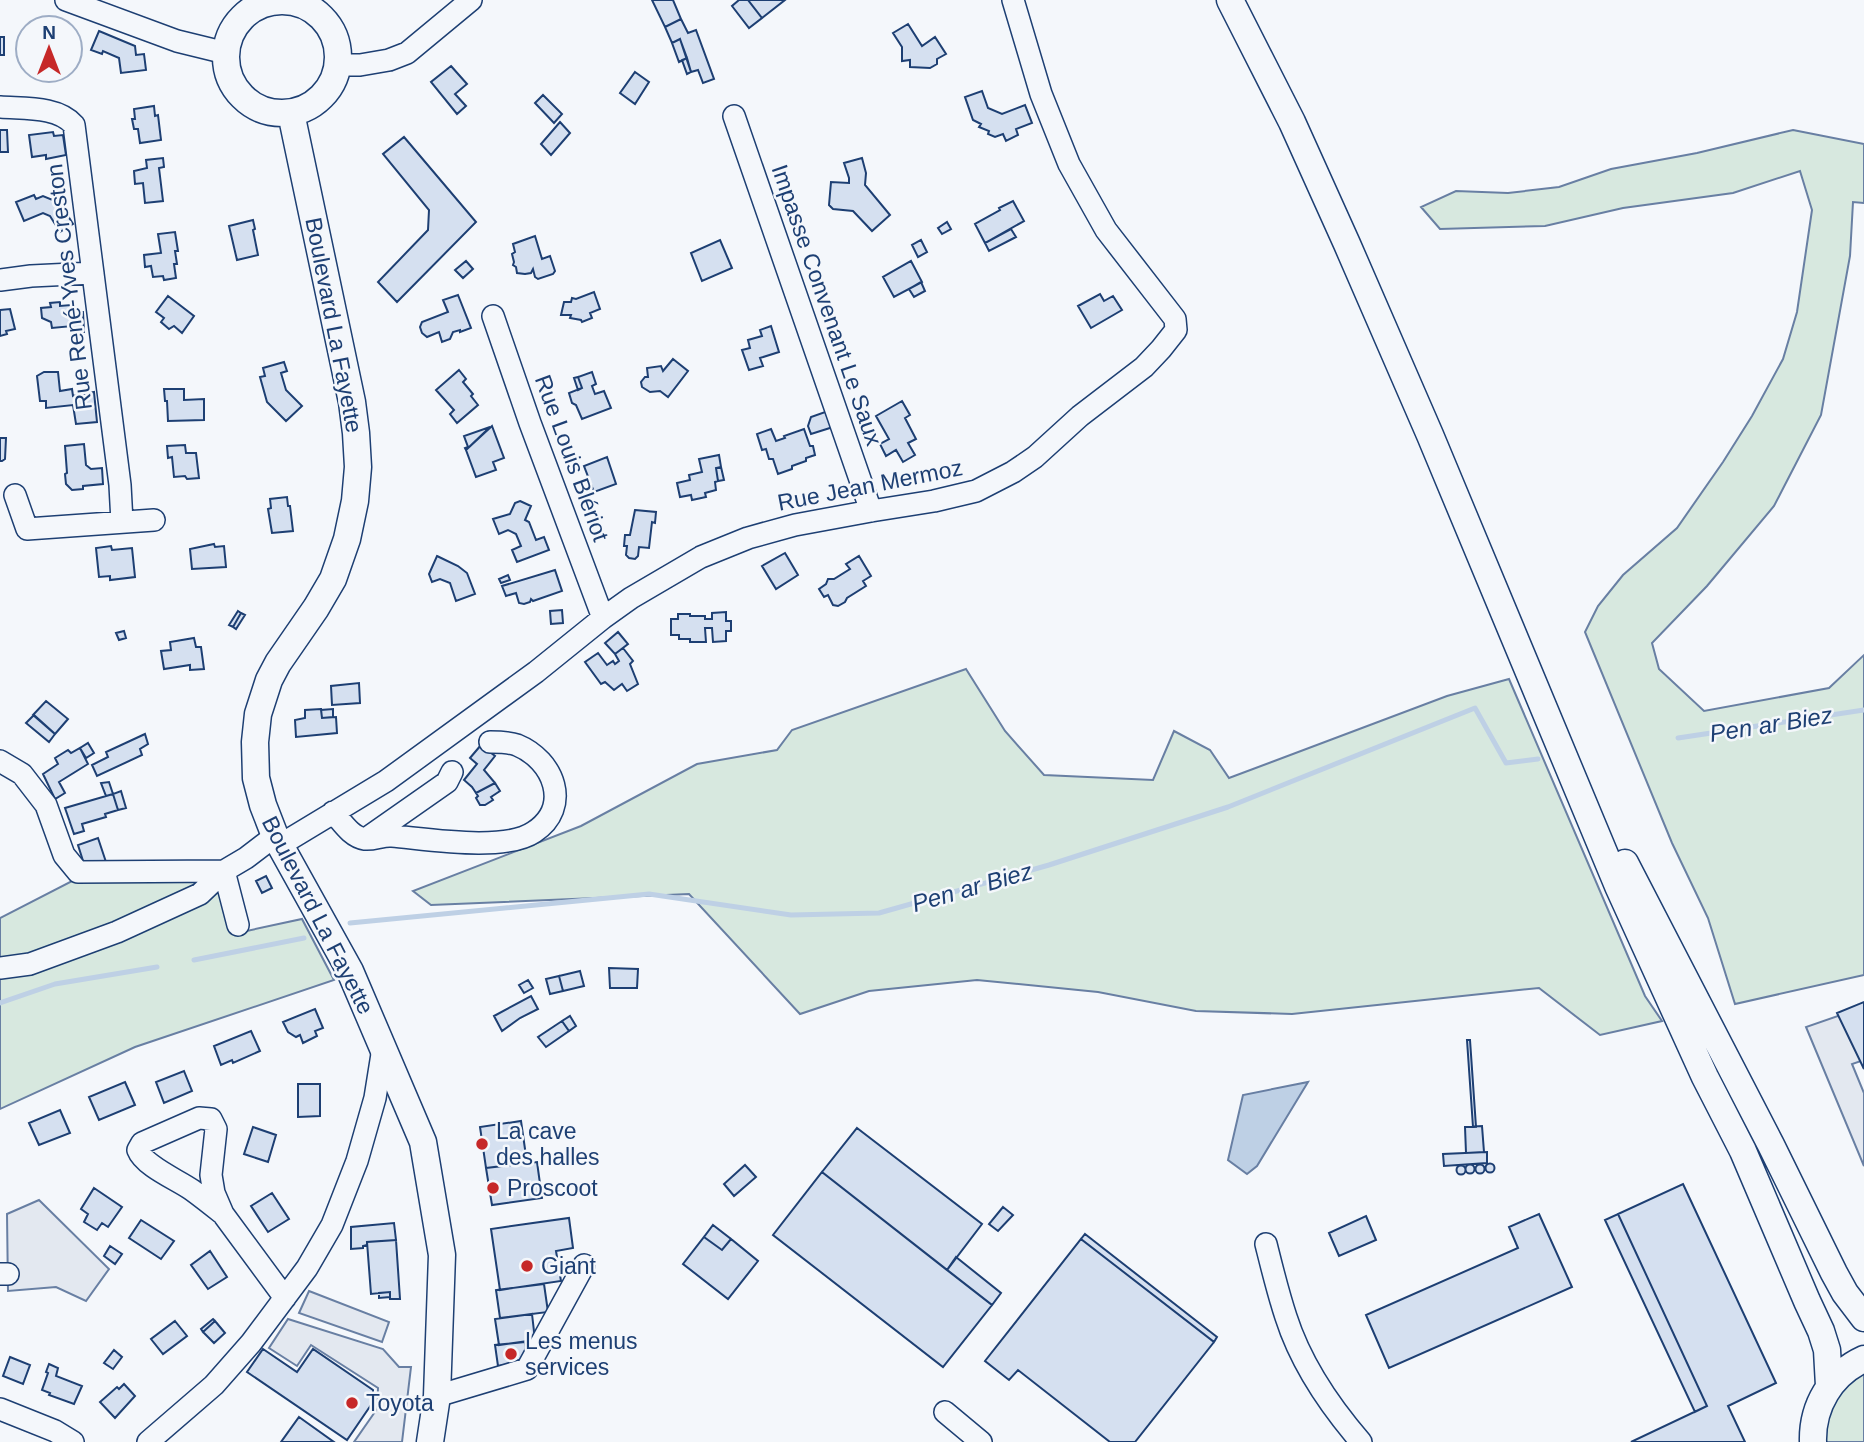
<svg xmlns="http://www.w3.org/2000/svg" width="1864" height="1442" viewBox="0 0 1864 1442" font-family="Arial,sans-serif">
<rect width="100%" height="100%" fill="#f4f7fb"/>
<path fill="#d7e8df" stroke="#687fa3" stroke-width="2" d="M1793 130 1864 144V203L1853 202 1850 256 1821 415 1774 506 1707 586 1652 643 1659 669 1704 711 1829 688 1864 655V975L1735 1004 1708 918 1672 843 1585 632 1598 606 1623 575 1677 528 1723 462 1752 416 1783 359 1797 312 1812 210 1800 171 1733 193 1623 208 1545 226 1440 229 1421 207 1456 191 1508 193 1559 187 1611 169 1697 153Z
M966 669 1005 731 1044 775 1153 780 1174 731 1210 750 1229 778 1447 696 1509 679 1645 996 1662 1021 1600 1035 1539 988 1292 1014 1196 1011 1098 992 977 980 869 991 800 1014 689 894 431 905 413 891 581 826 697 764 777 750 792 730Z
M74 880 195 881 223 890 237 933 302 919 334 980 135 1047 0 1109V918Z
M1864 1373V1442H1825L1829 1408 1843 1388Z"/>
<path fill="#e3e8f0" stroke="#687fa3" stroke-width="2" d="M1864 1007V1060L1852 1064 1864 1093V1166L1806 1027Z
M39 1200 109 1269 86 1301 56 1287 8 1291 7 1214Z
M309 1291 389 1322 382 1342 299 1313Z
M288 1319 383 1349 399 1367H411L402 1442H354L377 1409 378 1388 311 1345 297 1366 269 1348Z"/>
<path fill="#bed0e5" stroke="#687fa3" stroke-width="2" d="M1308 1082 1257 1166 1247 1174 1228 1160 1243 1095Z"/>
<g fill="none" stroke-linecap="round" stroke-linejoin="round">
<path stroke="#bed0e5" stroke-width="5" d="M1678 738 1864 710
M350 923 649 894 791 915 879 913 1049 865 1228 807 1475 708 1506 763 1538 759
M194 960 304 938
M0 1003 55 984 157 967"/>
</g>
<path fill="#d5e0f0" stroke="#1d3f73" stroke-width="2" d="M652 0H673L681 19 665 27Z
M739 0H748L762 18 749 28 732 6Z
M748 0H785L762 18Z
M681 19 688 33 696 30 714 79 703 83 698 70 691 72 680 39 672 43 665 27Z
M908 24 922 46 935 37 946 54 937 59V64L930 68 910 67V60L902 61V47L893 33Z
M99 31 135 46 136 55 144 54 146 70 121 73 119 58 103 51 102 54 91 50Z
M0 37H4V55H0Z
M680 39 687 58 679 62 672 43Z
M687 58 691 72 687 74 682 60Z
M451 66 467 84 455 94 466 106 457 114 431 82Z
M635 72 649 82 635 104 620 93Z
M982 91 988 108 1002 114 1025 105 1032 123 1016 129 1018 135 1006 141 1003 134 995 137 988 134 989 131 979 127 981 124 973 120 965 97Z
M543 95 562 114 554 123 535 103Z
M154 106 155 116 158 115 161 140 140 143 138 129H134L132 119H135L134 109Z
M560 122 570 133 551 155 541 144Z
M0 130H7L8 152H0Z
M53 132 54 136 63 135 66 155 46 159V155L32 157 29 135Z
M404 137 476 222 397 302 378 282 428 230 429 210 383 154Z
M163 158 164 167 159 168 163 201 145 203 143 183 135 184 134 171 147 168 146 160Z
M862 158 866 173 865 185 890 215 872 231 853 211 833 209 829 205 831 182 849 183V178L844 163Z
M34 195 36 199 43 196 60 203 73 224 60 232 50 216 43 213 24 221 16 202Z
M1013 201 1024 221 985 243 975 224 1000 210 999 208Z
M253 220 255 229 253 230 258 255 237 260 229 226Z
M947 222 951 229 942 234 938 228Z
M1011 229 1016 237 989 251 985 243Z
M175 232 178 251H175L177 264H174L176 278 164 280 163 276 153 277 151 266 145 267 144 255 161 253 158 234Z
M535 236 542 259 550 256 555 271 553 274 538 279 535 277 533 269 531 273 525 274 517 273 516 267 513 265 514 262 512 254 515 252 513 244Z
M720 240 732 268 702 281 691 253Z
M921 240 927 252 918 257 912 245Z
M466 261 473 269 463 278 455 270Z
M911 261 922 282 894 297 883 277Z
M921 282 925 291 914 297 909 289Z
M594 292 600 309 590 313 592 318 582 322 581 320 570 318 571 315H561L564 302H571L572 298 576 299Z
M1100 294 1104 301 1113 296 1122 310 1091 328 1078 306Z
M458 295 471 328 460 332V330L453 332 450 339 442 342 439 332 427 337 422 333 420 327 422 322 448 312 443 300Z
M168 296 194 316 182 333 174 326 169 329 161 322 164 318 156 312Z
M60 302V306L71 305V313L83 312 84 332 72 334V326L52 328 51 322 42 318 41 308 51 307 50 303Z
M10 309 15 329 6 331 7 334 0 336V310Z
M771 326 779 352 760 358 763 366 749 370 742 350 750 348 748 340 762 336 760 330Z
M673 359 688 371 668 397 660 391 650 392 642 387 641 382 645 377H648L647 368 661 366 663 371Z
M284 362 287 371 281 373 286 390 302 406 286 421 267 402 260 377 265 376 263 368Z
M459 370 466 379 463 382 473 394 471 396 478 405 457 423 450 414 454 410 436 390Z
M44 372H58L60 391 72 389 73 396 94 392 97 422 76 424 73 405 46 408V401H40L37 376Z
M592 372 596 384 592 386 595 394 604 391 611 408 582 419 576 405 572 403 569 393 582 388 578 377Z
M578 377 582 388 578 390 574 378Z
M164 389H184V400L204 399V420L168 421 167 401H165Z
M902 401 910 415 905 418 916 439 908 443 915 455 903 462 896 450 886 456 880 444 889 439 876 416Z
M828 411 833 427 811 434 808 426 811 417Z
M492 426 504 458 493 462 496 470 476 477 466 450Z
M490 427 466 450 465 448 468 447 464 436Z
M771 429 776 441 785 438 784 436 804 429 810 446H813L815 455 806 458V461L792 466V469L778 474 773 459H769L766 449 762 450 757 434Z
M0 438H6L5 459 2 461H0Z
M84 444 86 465 91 469 102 468 103 484 83 486V489L72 490 66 484 65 474 67 473 65 446Z
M185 445 186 453H196L199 478 187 479 185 476 174 477 172 457 168 458 167 446Z
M719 455 721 467 716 468 718 481 715 482 716 490 705 493 706 497 692 500 691 495 680 497 677 483 690 480 689 475 702 472 699 459Z
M607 457 616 484 594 492 584 466Z
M721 467 724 480 718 481 716 468Z
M287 497 288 506H290L293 531 272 533 268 509 271 508 270 499Z
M520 501 531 506 525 520 529 522 536 540 544 537 549 550 517 562 512 550 521 546 516 534 508 530 499 534 493 519 510 514 515 503Z
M635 510 656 512 655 523 652 522 649 548 639 547 638 556 635 559 629 558 626 555 627 546H624L625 535H630Z
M214 544 215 547 224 546 226 567 192 569 190 549Z
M111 546 112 550 132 548 135 577 110 580V576L99 577 96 548Z
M785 553 798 575 776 589 762 566Z
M437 556 458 566 467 573 475 594 456 601 450 583 440 579 432 582 429 574Z
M859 556 871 576 863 581 866 586 847 598 845 602 838 606 833 605 828 595 824 597 819 589 826 584 828 579H834L850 569 846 564Z
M555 570 562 591 533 601 531 599 530 602 524 604 519 603 516 593 506 596 502 586Z
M508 575 510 580 501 583 499 579Z
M562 610 563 623 551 624 550 611Z
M238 611 241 613 233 627 229 625Z
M726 612V621H731V631H726V641L713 642 712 628H705L706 642H690V639H679V635H671V619H678V614H690V616H705V619H712V613Z
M241 613 245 615 236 629 233 627Z
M124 631 126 638 119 640 116 633Z
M618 632 628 644 615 654 605 643Z
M194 638 196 647H201L204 669 190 670V665L164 669 161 651 171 650 170 642Z
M623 648 633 661 630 664 638 684 627 691 622 684 614 690 605 682 601 684 585 662 598 653 607 665 613 661 615 664 619 661 615 654Z
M359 683 360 703 332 705 331 686Z
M46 701 68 719 55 734 33 715Z
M321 709 322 718 336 717 337 733 296 737 295 720 305 718V710Z
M333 709V717L322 718 321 710Z
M34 715 55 734 49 742 26 723Z
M145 734 148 744 140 749 142 755 97 776 92 765 108 757 106 752Z
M88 743 94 753 86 758 80 748Z
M481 745 495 756 484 770 495 783 476 793 472 787 464 780 477 764 470 758Z
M80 748 88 764 59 782 65 793 55 799 43 774 58 764 55 758 68 750 71 753Z
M109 782 113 794 106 796 101 783Z
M495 783 500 791 491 797 493 800 485 805H480L476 798 478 796 476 793Z
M121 791 126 808 118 810 113 794Z
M113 794 118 810 105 814 106 817 82 824 84 831 74 834 65 808Z
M98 838 106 862 84 864 78 845Z
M266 876 272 888 262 893 256 881Z
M609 968 638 969 637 988H610Z
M580 971 584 986 563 991 559 976Z
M559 976 563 991 550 994 546 979Z
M528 980 533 988 524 993 519 985Z
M531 996 538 1009 520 1018 502 1031 494 1016Z
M1864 1002V1069L1837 1013Z
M315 1009 323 1028 315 1031 317 1036 303 1043 300 1035 296 1037 288 1032 283 1022Z
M570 1016 576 1026 569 1031 562 1021Z
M562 1021 569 1031 546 1047 538 1037Z
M251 1031 260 1051 233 1063 232 1060 221 1065 214 1046Z
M1467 1040H1470L1476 1127H1473Z
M184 1071 192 1091 164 1103 156 1082Z
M125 1082 135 1105 99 1120 89 1097Z
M298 1084H320V1116L298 1117Z
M60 1110 70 1133 39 1145 29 1123Z
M521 1121 527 1163 486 1168 480 1127Z
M1482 1126 1484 1152 1466 1153 1465 1127Z
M253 1127 276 1135 268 1162 244 1154Z
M857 1128 982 1224 947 1270 822 1172Z
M1487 1152V1163L1444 1166 1443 1154Z
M537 1162 542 1198 492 1205 486 1168Z
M1485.5 1168a4.5 4.5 0 1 1 9 0a4.5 4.5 0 1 1-9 0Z
M1465.5 1169a4.5 4.5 0 1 1 9 0a4.5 4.5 0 1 1-9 0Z
M1475.5 1169a4.5 4.5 0 1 1 9 0a4.5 4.5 0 1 1-9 0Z
M745 1165 756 1177 734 1196 724 1184Z
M1456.5 1170a4.5 4.5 0 1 1 9 0a4.5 4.5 0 1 1-9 0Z
M822 1172 992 1305 943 1367 773 1235Z
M1683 1184 1776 1383 1728 1406 1745 1442H1631L1707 1406 1618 1214Z
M94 1188 122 1207 108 1227 102 1223 97 1230 84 1222 88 1214 81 1209Z
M272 1193 289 1219 268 1232 251 1206Z
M1003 1207 1013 1215 998 1231 989 1224Z
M1539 1214 1572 1287 1389 1368 1366 1315 1518 1248 1509 1227Z
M1618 1214 1707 1406 1695 1412 1605 1220Z
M1366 1216 1376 1240 1339 1256 1329 1233Z
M569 1218 573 1248 556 1251 561 1281 500 1290 491 1229Z
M141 1220 174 1241 161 1259 129 1238Z
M394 1223 396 1240 367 1242V1245L363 1246V1248L351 1249V1227Z
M713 1225 731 1239 722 1250 704 1237Z
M1085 1234 1217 1337 1214 1342 1081 1239Z
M704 1237 722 1250 731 1239 758 1261 728 1299 683 1264Z
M1081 1239 1214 1342 1135 1442H1110L1018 1370 1009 1380 985 1361Z
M396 1240 400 1299H390V1292L371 1294 367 1242Z
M110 1246 122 1254 115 1264 104 1256Z
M210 1251 227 1277 208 1289 191 1265Z
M956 1257 1001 1293 992 1305 947 1270Z
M544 1284 548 1312 500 1318 496 1290Z
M390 1292V1297L379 1298V1293Z
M532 1314 535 1340 499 1345 495 1319Z
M213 1319 215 1321 203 1332 201 1329Z
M175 1321 187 1336 163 1354 151 1339Z
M215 1321 225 1333 214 1343 203 1332Z
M525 1342 527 1362 498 1366 495 1345Z
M263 1349 297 1372 313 1349 373 1390V1402L347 1440 247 1372Z
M114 1350 122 1357 113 1369 104 1363Z
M10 1357 30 1365 23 1384 3 1376Z
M49 1364 58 1368 56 1376 82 1386 74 1404 49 1395 50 1393 42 1390 48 1373 46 1372Z
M124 1384 135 1396 115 1418 100 1402 117 1387 119 1389Z
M299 1417 334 1442H281Z"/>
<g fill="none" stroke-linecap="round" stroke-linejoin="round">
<defs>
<path id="minor" d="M66 0 177 41 226 53
M338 65H360L389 60 407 53 471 0
M0 107C24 109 58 106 74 125L120 485 122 522
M734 116 871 511
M0 280 31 276 93 273
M493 316 530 423 603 618
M15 495 27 529 154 520
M0 761 22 774 46 805 64 855 78 872 224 871 238 925
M333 812C342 822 351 837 365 839 374 840 383 835 392 836 427 839 505 852 534 832 572 807 554 760 517 745 509 742 498 742 490 742
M367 838 447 782 452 772
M280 845 386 781 536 672 603 618 631 598 701 557 748 538 795 525 871 511 934 501 976 491 1013 472 1035 457 1080 416 1144 367 1161 349 1176 330 1175 319 1106 230 1069 164 1041 94 1013 0
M0 968 30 964 117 932 200 894 224 871 246 858 275 836
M223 1214C213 1206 203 1198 192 1190 178 1180 144 1166 138 1150L142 1143 199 1118 211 1119 216 1129 211 1175 214 1193 223 1214 285 1298
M1266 1244C1272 1268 1278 1293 1286 1317 1301 1364 1329 1405 1361 1442
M0 1274H8
M437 1396 527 1369 584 1265
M0 1409 55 1431 73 1442
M945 1412 981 1442
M148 1442 214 1385 251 1343 307 1268 332 1225 357 1161 375 1098 383 1048"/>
<path id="major" d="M1230 0 1292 122 1347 244 1430 435 1618 886 1705 1077 1743 1151 1807 1301 1821 1331 1827 1350 1829 1386
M226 57a56 56 0 1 1 112 0a56 56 0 1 1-112 0Z
M291 113 352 402 356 433 358 467 355 501 347 539 333 579 316 608 278 663 269 680 258 714 255 742 256 778 263 805 275 836 350 971 423 1142 442 1255 437 1396 430 1442
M1625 863 1771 1145 1834 1273 1845 1293 1864 1318
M1813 1442C1812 1406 1831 1374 1864 1359"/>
</defs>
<use href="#minor" stroke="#1d3f73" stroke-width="24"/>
<use href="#major" stroke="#1d3f73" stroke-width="29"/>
<use href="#minor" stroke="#f4f7fb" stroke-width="21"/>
<use href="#major" stroke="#f4f7fb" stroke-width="26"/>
</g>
<g fill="#c62828" stroke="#f4f7fb" stroke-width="2.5">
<circle cx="482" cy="1144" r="7"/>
<circle cx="493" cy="1188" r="7"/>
<circle cx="527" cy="1266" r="7"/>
<circle cx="511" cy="1354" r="7"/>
<circle cx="352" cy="1403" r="7"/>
</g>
<g text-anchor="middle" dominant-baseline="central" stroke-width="5" stroke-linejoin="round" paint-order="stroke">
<g font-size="23" fill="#1d3f73" stroke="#f4f7fb">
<text transform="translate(69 287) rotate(-97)">Rue René-Yves Creston</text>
<text transform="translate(827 305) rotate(71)">Impasse Convenant Le Saux</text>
<text transform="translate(334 325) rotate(79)">Boulevard La Fayette</text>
<text transform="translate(572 458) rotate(70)">Rue Louis Blériot</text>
<text transform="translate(870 485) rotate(-11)">Rue Jean Mermoz</text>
<text transform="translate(318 915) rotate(63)">Boulevard La Fayette</text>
</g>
<g font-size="23" fill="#1d3f73" stroke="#f4f7fb" text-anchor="start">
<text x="496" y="1131">La cave<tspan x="496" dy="26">des halles</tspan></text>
<text x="507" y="1188">Proscoot</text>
<text x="541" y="1266">Giant</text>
<text x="525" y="1341">Les menus<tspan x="525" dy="26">services</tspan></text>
<text x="366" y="1403">Toyota</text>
</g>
<g font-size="24" font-style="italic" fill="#1d3f73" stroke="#f4f7fb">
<text transform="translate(1771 724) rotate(-9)">Pen ar Biez</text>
<text transform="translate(972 887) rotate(-16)">Pen ar Biez</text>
</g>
</g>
<g transform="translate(49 49)"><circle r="33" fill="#f4f7fb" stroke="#9eadc5" stroke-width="2"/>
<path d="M0-5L12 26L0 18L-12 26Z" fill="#c62828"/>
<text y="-10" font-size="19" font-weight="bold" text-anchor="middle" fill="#1d3f73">N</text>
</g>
</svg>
